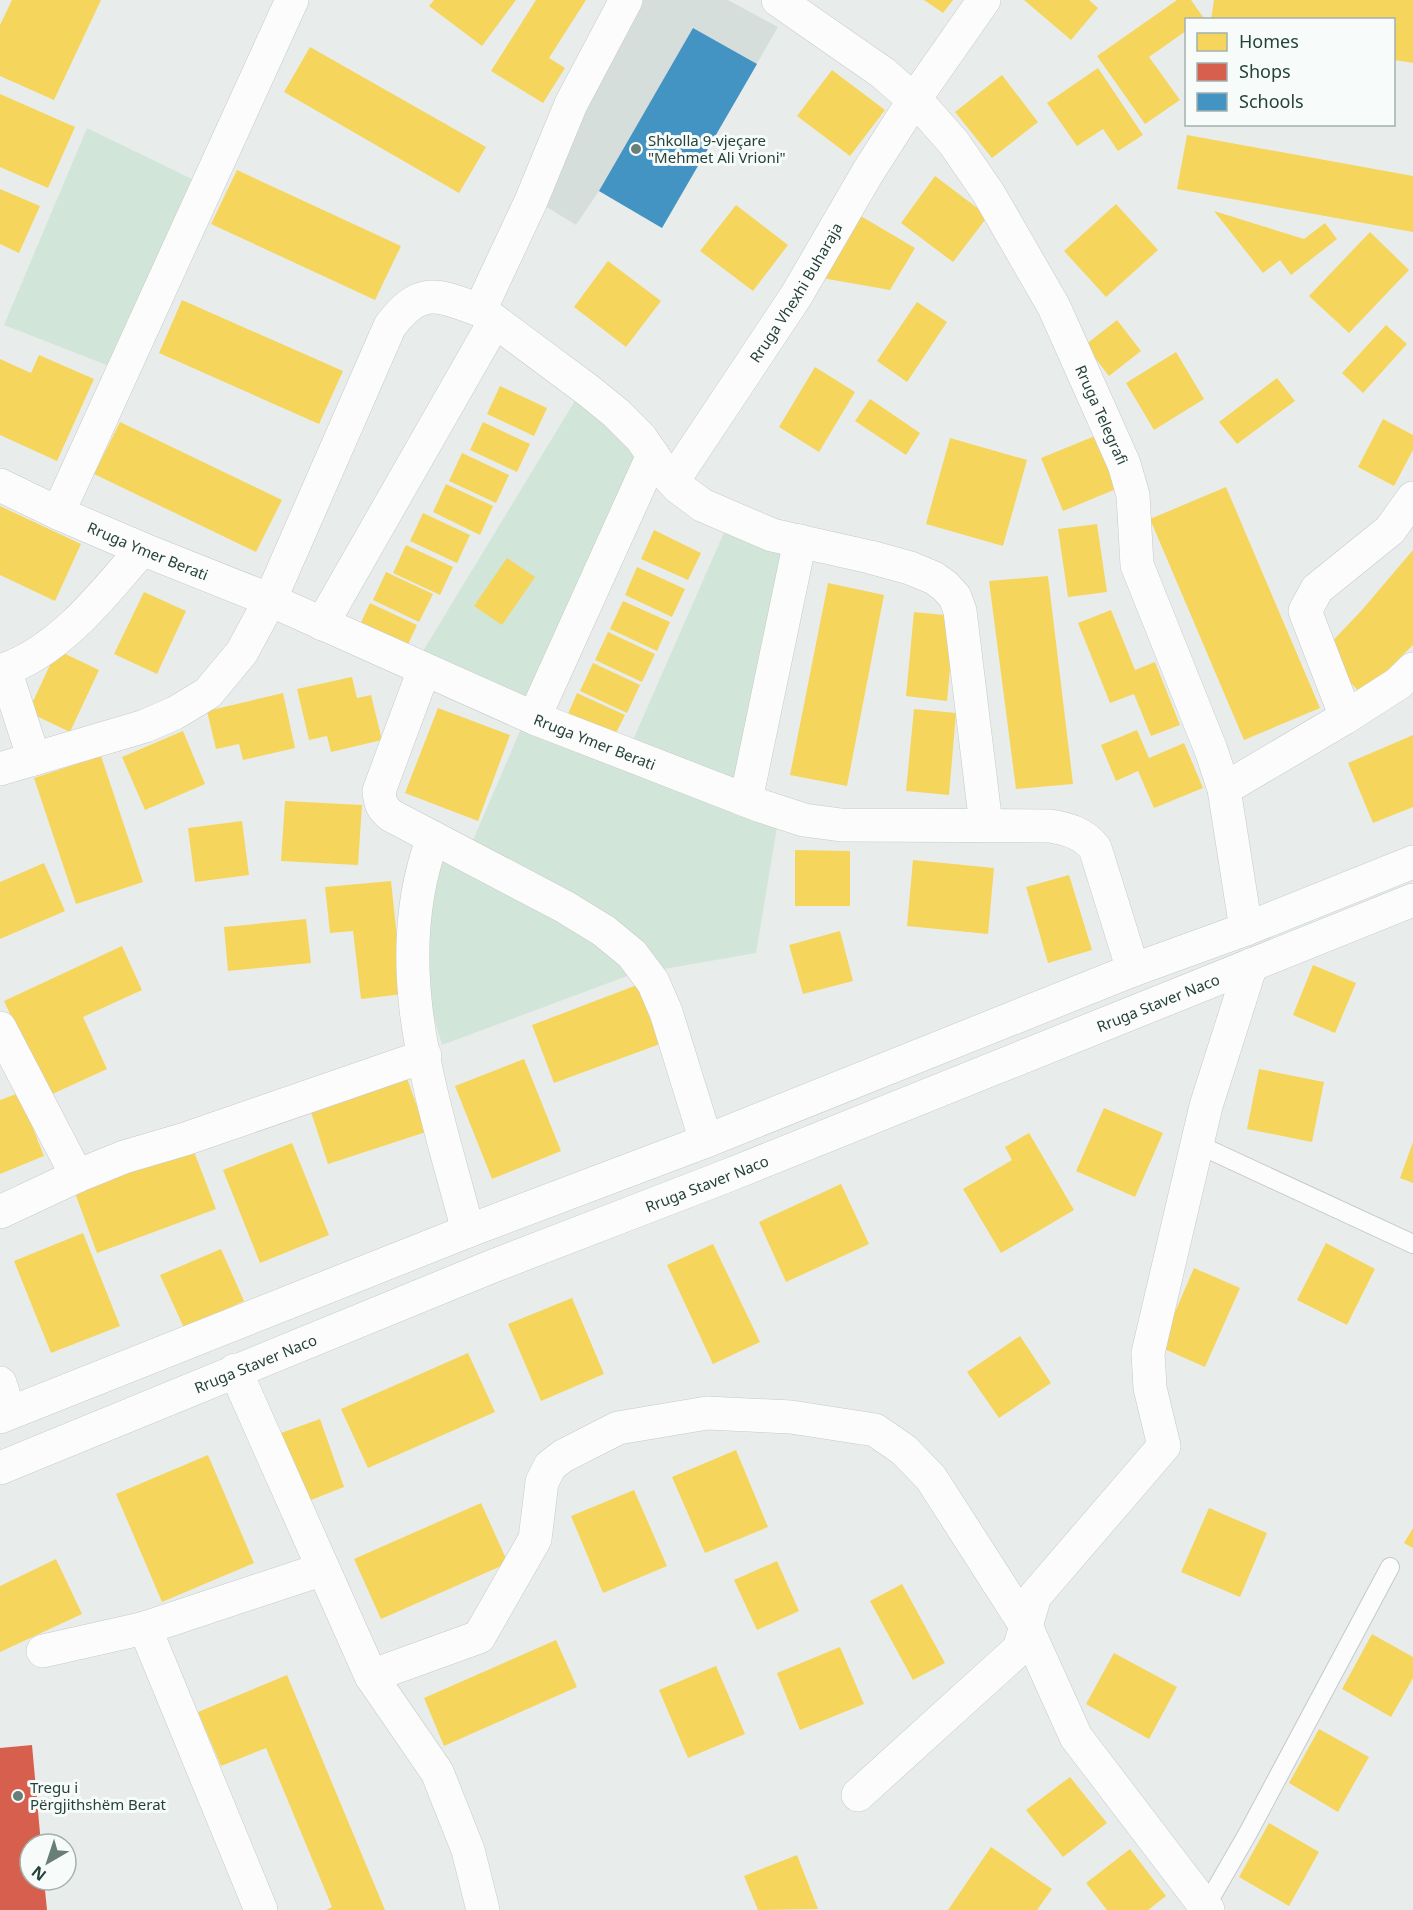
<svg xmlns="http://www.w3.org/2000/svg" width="1413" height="1910" viewBox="0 0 1413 1910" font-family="'Noto Sans',sans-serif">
<rect width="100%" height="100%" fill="#e8edeb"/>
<path fill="#d6dedb" d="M640 0H728L778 27 662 228 599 191 576 225 540 203Z"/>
<path fill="#d1e6d8" d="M87 128 194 180 109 366 4 325Z
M579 394 638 454 531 695 622 765 726 528 787 549 733 814 777 827 756 953 630 975 442 1045 428 996 429 920 439 852 461 868 523 724 406 679Z"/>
<path fill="#f6d55c" d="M12 0H101L54 100 0 76V25Z
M434 0H516L482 46 429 6Z
M536 0H586L549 58 565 68 543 103 491 71Z
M924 0H953L943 13Z
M1024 0H1089L1098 8 1071 40Z
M1177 0H1191L1205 20H1186V31L1149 57 1180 100 1145 124 1097 56Z
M1214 0H1413V63L1394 60V20H1211Z
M310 47 486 147 459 193 284 92Z
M1098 68 1143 135 1118 151 1103 129 1077 146 1047 103Z
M832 70 885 110 850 156 797 116Z
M1002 75 1038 122 992 158 955 112Z
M0 94 75 127 48 188 0 167Z
M1187 135 1413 176V232L1177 189Z
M237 170 401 246 375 300 211 224Z
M935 176 988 216 953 262 901 223Z
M0 189 40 206 19 253 0 244Z
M1116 204 1158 250 1106 297 1064 251Z
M736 205 788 245 753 291 700 251Z
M1214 211 1304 239 1325 223 1337 239 1291 275 1280 260 1263 273Z
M859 215 915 248 890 290 822 278Z
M1370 232 1409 270 1349 333 1309 296Z
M608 261 661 301 626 347 574 307Z
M182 300 343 371 319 424 159 353Z
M917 302 947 322 907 382 877 361Z
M1117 320 1141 351 1109 376 1085 345Z
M1386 325 1407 344 1363 393 1342 373Z
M1176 352 1204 399 1154 430 1126 383Z
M39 355 94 379 57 461 0 435V359L31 373Z
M815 367 855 392 819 452 779 427Z
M1277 378 1295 401 1237 444 1219 422Z
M500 386 547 408 534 436 487 414Z
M870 399 920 433 906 455 855 421Z
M1383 419 1413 435V450L1394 486 1358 467Z
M120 422 282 500 256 552 94 474Z
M483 422 530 444 517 472 470 450Z
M1100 434 1121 487 1063 511 1041 458Z
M950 438 1027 460 1003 546 926 524Z
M462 453 509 475 496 503 449 481Z
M446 484 493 506 480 535 433 512Z
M1226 487 1320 708 1244 740 1150 519Z
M0 506 81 544 55 601 0 575Z
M423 513 470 535 457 563 410 541Z
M1097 524 1107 592 1068 597 1058 529Z
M654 530 701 553 688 580 641 559Z
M406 545 453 567 440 595 393 573Z
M1413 550V645L1362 695 1322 652 1362 610Z
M507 558 535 577 502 625 474 606Z
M637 567 685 589 672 617 625 595Z
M386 572 433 594 419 622 373 600Z
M1048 576 1073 784 1016 789 989 581Z
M828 583 884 595 847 786 790 775Z
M144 592 186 611 157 674 114 654Z
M623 601 670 622 657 651 610 629Z
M370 603 417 625 404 653 357 631Z
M1111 610 1135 670 1155 662 1180 725 1151 736 1134 694 1110 703 1078 623Z
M914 612 955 616 947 701 906 696Z
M608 632 655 654 642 682 595 660Z
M57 650 99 670 70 732 28 712Z
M593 663 640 685 627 713 580 691Z
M352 677 357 698 371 695 382 740 331 752 327 736 309 740 297 689Z
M283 693 295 748 243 760 239 744 216 749 207 711Z
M577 693 625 715 611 743 565 721Z
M438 708 510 735 478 821 405 793Z
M914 709 956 713 949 795 906 791Z
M1137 730 1149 758 1184 743 1203 788 1154 808 1138 771 1116 781 1101 745Z
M183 731 205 784 145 810 122 757Z
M1413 735V807L1373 823 1348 763Z
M101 756 143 882 76 904 34 778Z
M285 801 362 805 358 865 281 861Z
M242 821 249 875 195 882 188 828Z
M795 850 850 851V906H795Z
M913 860 994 868 988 934 907 926Z
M44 863 65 911 0 939V882Z
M1069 875 1092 950 1048 963 1026 887Z
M391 881 403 994 361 999 353 931 330 933 325 887Z
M306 919 311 963 228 971 224 927Z
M840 931 853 981 803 994 789 945Z
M122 946 142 990 83 1017 107 1069 48 1096 4 1001Z
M1313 965 1356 983 1335 1033 1293 1015Z
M637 985 660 1044 554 1083 532 1025Z
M524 1059 561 1151 492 1179 455 1086Z
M1259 1069 1324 1082 1312 1142 1247 1129Z
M407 1078 426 1132 328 1164 310 1109Z
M19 1093 44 1156 0 1174V1100Z
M1104 1108 1163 1133 1135 1197 1076 1171Z
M1029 1133 1074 1210 1001 1253 963 1189 1012 1160 1005 1147Z
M1413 1142V1183L1400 1178Z
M292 1143 329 1235 260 1263 223 1170Z
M193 1149 216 1209 97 1253 75 1193Z
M841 1184 869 1244 786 1282 759 1222Z
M83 1233 120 1326 51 1353 14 1261Z
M1326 1243 1375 1269 1347 1325 1297 1300Z
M713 1244 760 1342 713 1364 667 1265Z
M221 1249 244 1301 184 1328 160 1275Z
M1194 1268 1240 1288 1205 1367 1160 1347Z
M572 1298 604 1374 541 1401 508 1324Z
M1020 1336 1051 1383 999 1418 967 1372Z
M468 1353 495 1412 368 1468 341 1409Z
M320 1419 344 1487 306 1502 281 1433Z
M736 1450 768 1527 705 1553 672 1477Z
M208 1455 254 1563 162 1602 116 1494Z
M634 1490 667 1566 603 1593 571 1516Z
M481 1503 508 1563 381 1619 354 1559Z
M1209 1508 1267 1533 1240 1597 1181 1572Z
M1413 1528V1548L1404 1543Z
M56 1559 82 1614 0 1652V1586Z
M777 1561 799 1611 757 1630 734 1580Z
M902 1584 945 1663 913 1680 870 1601Z
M1372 1634 1413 1657V1678L1391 1717 1342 1689Z
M556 1640 577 1687 444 1746 424 1698Z
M840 1647 864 1704 800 1730 777 1673Z
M1114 1653 1177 1687 1149 1739 1086 1704Z
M716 1666 745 1734 688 1758 659 1690Z
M287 1675 385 1910H326L332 1907 266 1748 221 1766 198 1712Z
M1319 1729 1369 1757 1338 1812 1289 1783Z
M1070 1777 1107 1823 1063 1857 1026 1810Z
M1269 1823 1319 1852 1289 1906 1239 1877Z
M991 1847 1052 1889 1037 1910H948Z
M1130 1849 1166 1896 1148 1910H1107L1086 1883Z
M797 1855 818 1909 758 1910 744 1876Z"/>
<path fill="#d6604d" d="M32 1745 41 1844H30V1880H44L47 1910H0V1748Z"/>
<path fill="#4393c3" d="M693 28 757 64 662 228 599 191Z"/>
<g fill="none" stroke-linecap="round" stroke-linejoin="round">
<defs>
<path id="service" d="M1197 1144 1413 1244
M1206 1906 1248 1833 1390 1567"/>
<g id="minor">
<path d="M626 0 571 104 531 201 480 310 589 391 616 413 641 438 665 473 678 487 702 505 772 535 870 557 910 568 934 578 945 586 955 597 960 611 986 825"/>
<path id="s1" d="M778 0 883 73 924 109 954 143 989 194 1054 307 1124 464 1133 495 1137 565 1211 750 1224 789 1246 929"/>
<path id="s2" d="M673 481 796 296 868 172 914 100 984 0"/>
<path id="s3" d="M0 485 58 513 142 549 270 600 534 718 761 806 804 820 841 825 1050 826C1068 829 1083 833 1095 848L1133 970"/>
<path d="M58 513 292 0"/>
<path d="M322 624 495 321"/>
<path d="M5 670 34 759"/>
<path d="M424 670 379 791C380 803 382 809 392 816L565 907 604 931 632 954 653 982 666 1012 706 1141"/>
<path d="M0 671C58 653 104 594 142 549"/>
<path d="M1346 717 1305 611 1317 589 1390 530 1413 498"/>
<path d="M534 718 653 455"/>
<path d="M0 769 145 726 175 713 208 693 242 652 270 600 390 326C421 285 437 295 480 310"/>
<path d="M1224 789 1346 717 1399 683 1413 669"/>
<path d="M746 800 800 541"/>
<path d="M433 838C384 968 435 1104 468 1231"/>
<path d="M0 1028 77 1176"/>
<path d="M0 1212 77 1176 124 1157 185 1139 425 1056"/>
<path d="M235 1370 371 1676"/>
<path d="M0 1383 9 1412"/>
<path d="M145 1628 261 1910"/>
<path d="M43 1651 145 1628 323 1569"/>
<path d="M858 1795 1019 1649 1035 1596 1164 1446 1150 1388 1148 1353 1206 1106 1251 965"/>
<path d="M483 1910 468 1850 437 1772 371 1676 479 1637 535 1539 542 1482 550 1466 563 1456 618 1428 707 1413 791 1417 875 1430 904 1450 931 1478 1026 1626 1076 1737 1208 1910"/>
</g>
<g id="secondary">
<path d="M0 1417 468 1231 706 1141 1133 970 1246 929 1413 862"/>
<path id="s4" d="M0 1468 493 1266 724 1177 1413 900"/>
</g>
</defs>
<use href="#service" stroke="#c5cac8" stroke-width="20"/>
<use href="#minor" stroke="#c5cac8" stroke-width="34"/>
<use href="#secondary" stroke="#c3cbc8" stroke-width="34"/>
<use href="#service" stroke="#fcfcfc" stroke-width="18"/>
<use href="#minor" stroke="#fcfcfc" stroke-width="33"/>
<use href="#secondary" stroke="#fcfcfc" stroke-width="33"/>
</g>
<g fill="#697e78" stroke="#f7fbf9" stroke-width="2">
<circle cx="636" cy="149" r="6"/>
<circle cx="18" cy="1796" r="6"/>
</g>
<g text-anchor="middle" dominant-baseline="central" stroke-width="6" stroke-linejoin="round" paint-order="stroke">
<g font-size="15" fill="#24423a" stroke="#f7fbf9" text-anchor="start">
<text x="648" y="140">Shkolla 9-vjeçare<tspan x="648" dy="17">"Mehmet Ali Vrioni"</tspan></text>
<text x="30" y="1787">Tregu i<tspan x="30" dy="17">Përgjithshëm Berat</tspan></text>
</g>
<g font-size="15" fill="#24423a" stroke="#f7fbf9">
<text stroke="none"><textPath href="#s2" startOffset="225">Rruga Vhexhi Buharaja</textPath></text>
<text stroke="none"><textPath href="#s1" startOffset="538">Rruga Telegrafi</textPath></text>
<text stroke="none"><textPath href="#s3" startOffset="162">Rruga Ymer Berati</textPath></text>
<text stroke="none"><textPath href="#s3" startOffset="648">Rruga Ymer Berati</textPath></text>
<text stroke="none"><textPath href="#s4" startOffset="1248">Rruga Staver Naco</textPath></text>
<text stroke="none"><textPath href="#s4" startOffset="762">Rruga Staver Naco</textPath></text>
<text stroke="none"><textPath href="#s4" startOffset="276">Rruga Staver Naco</textPath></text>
</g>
</g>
<rect x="1185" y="18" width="210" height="108" fill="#f7fbf9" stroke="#a3b1ad" stroke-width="1.5"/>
<rect x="1197" y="33" width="30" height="18" fill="#f6d55c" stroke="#a3b1ad" stroke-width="1.5"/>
<text x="1239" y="48" font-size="18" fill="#24423a">Homes</text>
<rect x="1197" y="63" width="30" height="18" fill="#d6604d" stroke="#a3b1ad" stroke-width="1.5"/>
<text x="1239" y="78" font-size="18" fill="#24423a">Shops</text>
<rect x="1197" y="93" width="30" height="18" fill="#4393c3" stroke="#a3b1ad" stroke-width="1.5"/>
<text x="1239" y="108" font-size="18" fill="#24423a">Schools</text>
<g transform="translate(48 1862) rotate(219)"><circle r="28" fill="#f7fbf9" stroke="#a3b1ad" stroke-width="1.5"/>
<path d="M0-4.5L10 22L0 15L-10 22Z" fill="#697e78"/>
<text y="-9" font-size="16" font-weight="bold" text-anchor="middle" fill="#24423a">N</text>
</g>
</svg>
